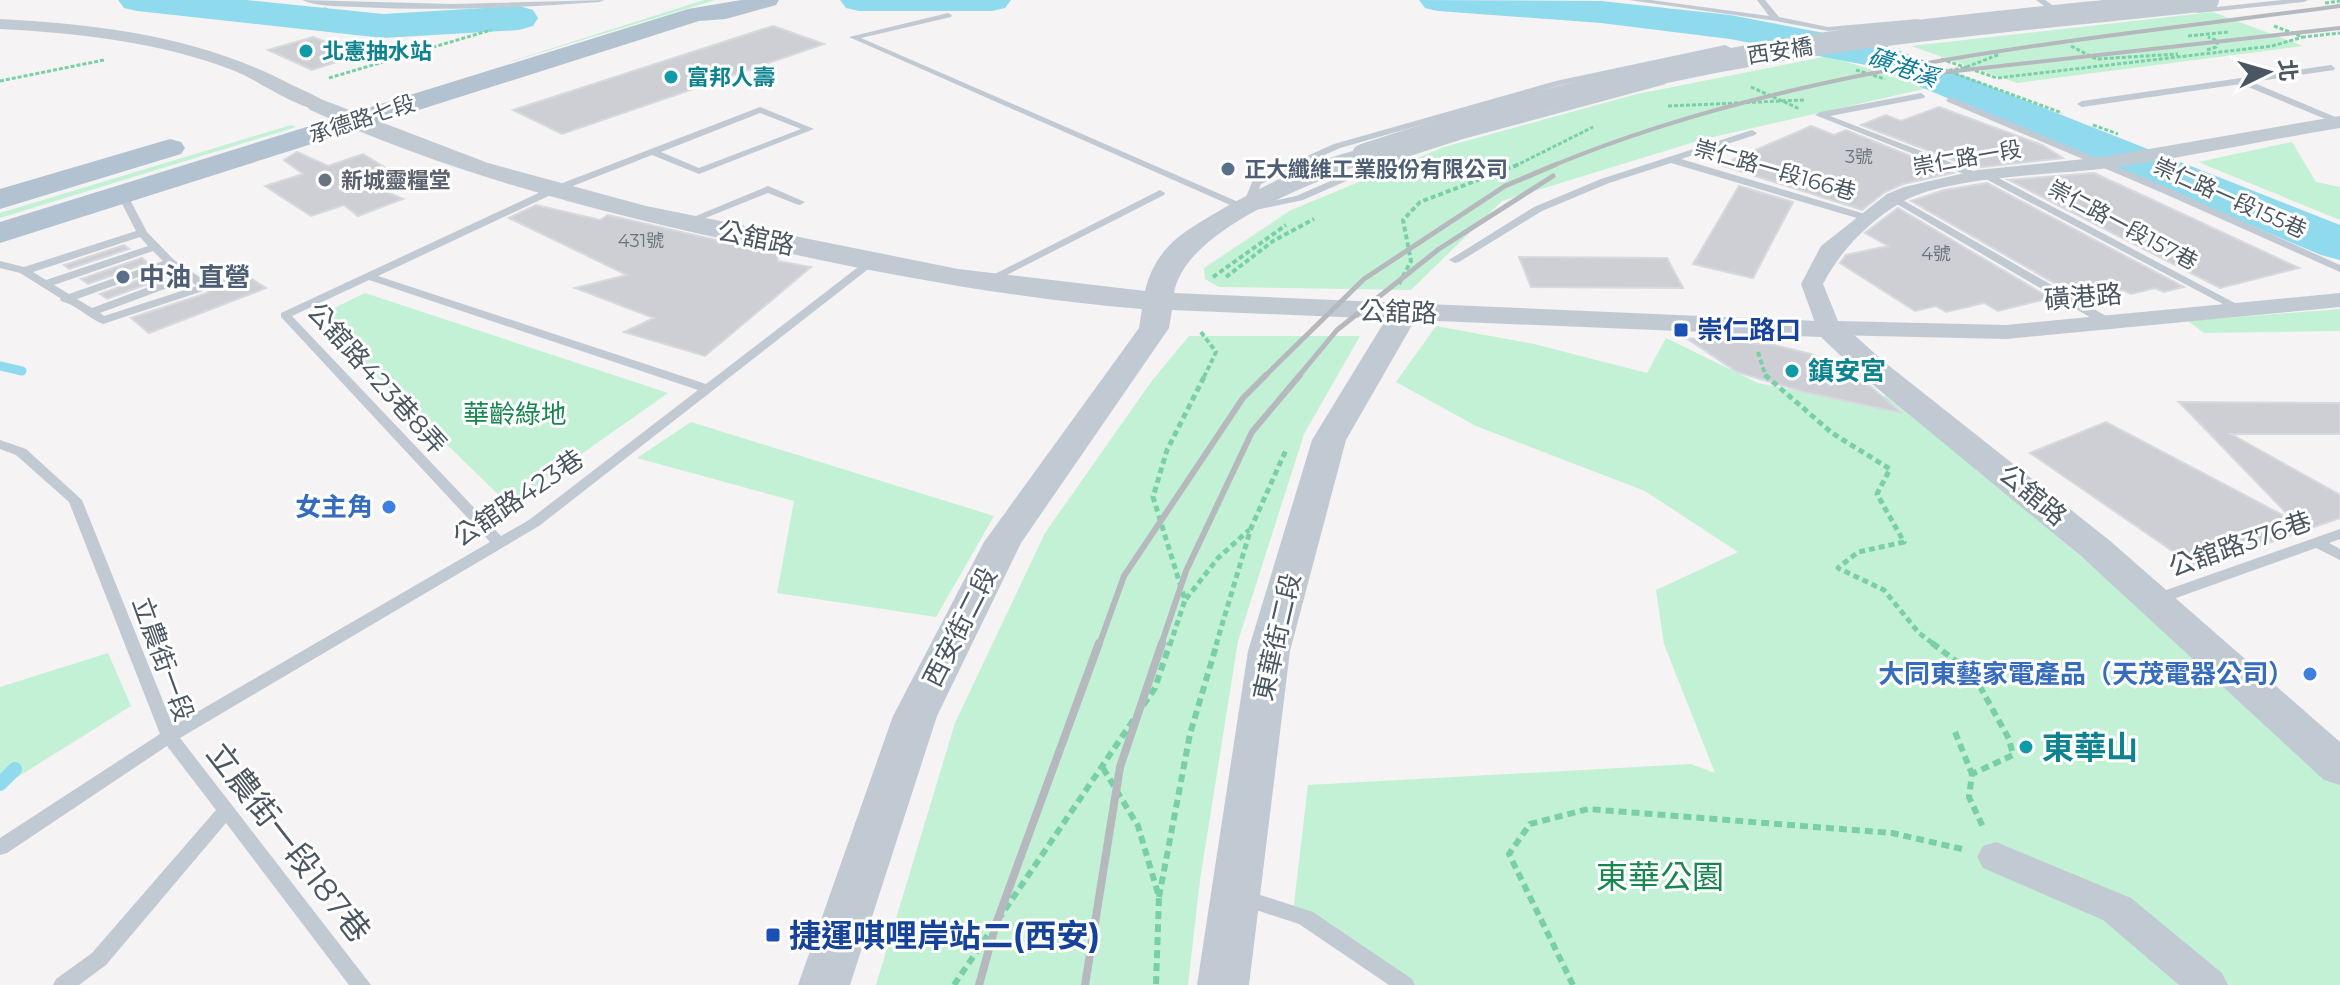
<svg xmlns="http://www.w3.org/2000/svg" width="2340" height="985" viewBox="0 0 2340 985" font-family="Montserrat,'Noto Sans TC',sans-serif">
<rect width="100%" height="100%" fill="#f5f3f3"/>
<path fill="#c3f1d5" d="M704 0H715L506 63Z
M2213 12 2303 46 2017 83 1911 46Z
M1829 56 1928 88 1704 139 1502 201 1411 290 1219 287 1205 279 1204 268 1291 210 1444 147 1637 94Z
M291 125 296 127 0 218V213Z
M2292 142 2316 182 2340 187V220L2198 162Z
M365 293 668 393 509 505 316 317Z
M2340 309V331L2204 333 2188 321Z
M1436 326 1534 344 1647 373 1666 338 1758 383 1870 406 1889 393 2340 778V985H1413L1293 912 1308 785 1691 764 1715 773 1664 644 1656 590 1738 552 1645 491 1476 426 1396 382Z
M1189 336H1360L1304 434 1238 641 1200 880 1188 985H876L955 723 1045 533 1151 382Z
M691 422 994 516 936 617 777 593 794 501 637 458Z
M108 653 131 706 0 788V687Z"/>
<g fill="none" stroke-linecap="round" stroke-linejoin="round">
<path stroke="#90daee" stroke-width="7" d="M319 20 325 11"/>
<path stroke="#90daee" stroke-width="9" d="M0 366 22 371"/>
<path stroke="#90daee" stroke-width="14" d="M0 784 15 769"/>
<path fill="#90daee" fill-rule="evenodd" d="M118 0H246L383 14 519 6 533 10 538 18 533 26 519 30 383 38 137 11 124 8Z
M840 0H1011L1005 8 992 11H859L846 8Z
M1419 0 1601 1 1730 15 1882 44 2340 225V260L2321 255 1871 66 1730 39 1601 23 1438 11 1425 8Z"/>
</g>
<path fill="#cdcfd5" stroke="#d7d9de" stroke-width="2" d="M773 26 824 44 562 134 513 110Z
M313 37 358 55 312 70 268 50Z
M1939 107 2042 145 2063 158 1974 168 1861 125 1886 115 1901 121Z
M1811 126 1834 135 1846 130 1953 173 1903 184 1885 192 1862 210 1721 165Z
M297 152 328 166 363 154 407 181 380 189 403 199 358 216 344 205 311 216 265 186 303 174 284 160Z
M2094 173 2159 203 2299 268 2220 288 2009 180Z
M1987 183 2184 287 2164 292 2155 288 2131 294 2123 290 2084 300 1911 201 1944 190Z
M1739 186 1793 202 1753 278 1693 264Z
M536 205 600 220 608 215 777 254 778 261 811 267 705 356 624 332 654 318 575 288 627 275 509 218Z
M1898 208 2050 298 1998 311 1984 303 1946 312 1936 306 1915 311 1840 263 1846 255 1888 246 1865 233Z
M124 245 129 249 69 269 64 265Z
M1519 257 1667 258 1683 288 1531 287Z
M142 258 148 263 88 284 81 279Z
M233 267 266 288 149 333 131 318 207 293 212 284 208 279Z
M161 272 167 277 107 299 100 294Z
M1686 338 1774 345 1811 354 1857 375 1902 413 1804 392 1737 372Z
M2179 402 2340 403V434H2231L2340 495V518L2197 568 2030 453 2106 422 2294 521Z"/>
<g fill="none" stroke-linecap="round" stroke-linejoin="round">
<path stroke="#7ad0a6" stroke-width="3" stroke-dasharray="4 2" stroke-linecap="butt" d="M2325 3 2340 1
M2274 26 2303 37 2340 33
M2188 36 2229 32
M2071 46 2096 59 2178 54
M2207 50 2216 47 2218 41 2208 37
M1941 59 1997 78 2272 46 2303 37
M1921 61 2062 113
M1856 70 1885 79
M1925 74 1964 68 2000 54
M329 78 491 30
M0 81 104 60
M1751 87 1800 109
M1668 106 1805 100
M2093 125 2118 134
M1515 166 1593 127"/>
<path stroke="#7ad0a6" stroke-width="4" stroke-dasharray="5 3" stroke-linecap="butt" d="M1213 277 1286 225
M1226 277 1273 241 1314 219
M1399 284 1411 261 1403 220 1420 202 1520 164
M1201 332 1216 352 1204 377
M1758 352 1766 377"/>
<path stroke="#7ad0a6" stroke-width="5" stroke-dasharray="6 4" stroke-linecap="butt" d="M1765 375 1832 433 1890 469 1877 494 1904 542 1858 552 1838 568 1884 590 1919 633 1935 645
M1186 599 1218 558 1249 530
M1170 645 1185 600 1153 497 1167 450 1205 375
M1216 645 1251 528 1286 450"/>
<path stroke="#7ad0a6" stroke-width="6" stroke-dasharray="8 5" stroke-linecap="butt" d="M1932 643 1973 674 2009 739 2013 755 1972 774 1969 797 1983 827
M1955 732 1972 774
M1103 768 1138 826 1159 897 1156 985
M1159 897 1190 734 1217 643
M954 985 1155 688 1170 643
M1573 985 1509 854 1530 824 1588 809 1892 833 1962 849"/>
<path fill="#c1cad2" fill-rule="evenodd" d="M302 0 453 4 604 0 600 2C519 8 438 11 357 7 340 6 317 7 302 0Z
M1629 0H1651L1769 16 1757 0H1765L1779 17 1828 27 1918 19 1922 21 1918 23 1828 31 1776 21Z
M2036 0H2045L2058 9 2051 11Z
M2282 0H2308L2304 2 2198 13 2194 11 2198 9Z
M948 13 952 15 951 17 861 38 1243 204 1253 180 1334 144 1556 81 1725 45 1749 57 1742 59 1724 50 1561 85 1340 148 1261 184 1253 205 1296 196 1379 160 1457 135 1662 81 1666 84 1463 139 1385 164 1303 200 1246 212 849 37Z
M2331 65 2335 68 2334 70 2252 82 2340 119V125L2241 84 2082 107 2077 104 2082 101Z
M1921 93 1925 96 1924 98 1830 116 1981 174 1989 173 2248 310 2242 314 2238 312 1982 177 1974 178 1815 115 1820 112Z
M1951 97 2173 190 2340 265V272L2165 194 1948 102 1946 100Z
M760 107 814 129 699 174 652 155 555 193 378 276 706 384 866 261 870 260 876 263 539 526 180 738 371 985H349L226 823 106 965 79 985H53L56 979 92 953 216 810 167 746 7 853 0 855V838L160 734 69 502 16 455 0 449V440L26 449 82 500 173 726 490 542 281 317V313L547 189ZM760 113 801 129 699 168 661 152ZM369 280 698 390 529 520 501 536 292 316Z
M1752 130 1757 133 1755 135 1681 159 1875 217V221H1867L1671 163 1609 183 1542 211 1459 262 1455 263 1449 260 1534 207 1601 179Z
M768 186 805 202 800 205 796 204 768 193 688 225 684 226 679 223Z
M1160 190 1165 193 1164 195 989 284H981L979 282Z
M122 191 127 194 147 232 174 260 207 282 209 284 206 290 103 324C88 318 77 305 61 301L60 298 20 273 0 268V261L24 267 136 231 117 194ZM140 237 148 246 46 280 33 272ZM153 251 163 261 69 294 54 285ZM169 266 181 275 92 308 77 299ZM189 280 197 286 104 316 100 313Z
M1894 195 2113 320 2115 323 2113 326H2105L1890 200 1889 198Z
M2340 529V539L2329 543 2340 549V560L2316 548 2162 603H2152L2149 599 2152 595Z
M1242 889 1313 912 1412 979 1415 985H1389L1299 924 1235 903 1232 897 1235 891Z"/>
<path fill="#c1cad2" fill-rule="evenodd" d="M0 19C99 24 201 37 290 84 302 90 318 95 327 105L324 109C305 114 256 79 235 71 160 42 80 33 0 29Z
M2340 116V128C2260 141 2180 159 2100 169 2048 175 1945 177 1902 202 1869 221 1840 251 1823 284L1838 321 2006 325 2340 293V307L2006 339 1829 335 1817 328 1801 284 1821 246 1887 194 1904 187 1978 170 2103 157Z
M1996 842 2131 898 2222 973 2228 985H2179L2103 920 1983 868 1977 857 1983 846Z"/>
<path fill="#c1cad2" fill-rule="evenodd" d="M318 98 488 163 646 206 958 269 1145 291C1150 270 1160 253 1176 239 1204 215 1340 142 1372 150L1375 155 1372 160C1315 183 1186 227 1174 293L1840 322 1883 361 2109 540 2340 742V785L2324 780 2082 557 1861 375 1821 337 1415 320 1346 440 1290 651 1249 985H1197L1248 651 1312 440 1386 319 1172 310 1169 328 1021 543 937 716 850 985H798L893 716 984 542 1139 328 1142 309C1019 299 898 277 778 251 617 217 460 178 310 110L306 105Z"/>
<path fill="#b3c2d1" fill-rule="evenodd" d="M741 0H779L776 5 726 19 699 21 0 243V222L688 9Z
M170 139 181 142 185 148 181 154 0 209V189Z"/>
<path stroke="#b5b8bd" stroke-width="4" d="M1938 73 2340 28
M1552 166C1797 64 2078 41 2340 6"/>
<path stroke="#b5b8bd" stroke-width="5" d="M1264 377 1364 279 1505 186 1557 164
M1298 377 1337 330 1439 249 1553 176"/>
<path stroke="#b5b8bd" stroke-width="6" d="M1099 645 1124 576 1243 398 1266 375
M1161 645 1186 571 1252 432 1300 375"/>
<path stroke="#b5b8bd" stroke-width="8" d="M979 985 996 924 1099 643
M1085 985 1120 767 1162 643"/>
<path stroke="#c1cad2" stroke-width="22" d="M1363 155C1517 103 1674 65 1834 42 1958 24 2083 14 2208 0"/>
</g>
<g fill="#0f9aa8" stroke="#fff" stroke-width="3">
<circle cx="306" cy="51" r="8"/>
<circle cx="671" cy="77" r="8"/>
<circle cx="1792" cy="371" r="8"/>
<circle cx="2026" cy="747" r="8"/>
</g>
<g fill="#5c6f8a" stroke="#fff" stroke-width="3">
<circle cx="1228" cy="169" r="8"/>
<circle cx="123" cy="277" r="8"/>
</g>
<circle fill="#6b7280" stroke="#fff" stroke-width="3" cx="325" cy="180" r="8"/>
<g fill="#1a4fb4" stroke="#fff" stroke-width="3">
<rect x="1673" y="322" width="16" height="16" rx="4"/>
<rect x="765" y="927" width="16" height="16" rx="4"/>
</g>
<g fill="#3f7fe0" stroke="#fff" stroke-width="3">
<circle cx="389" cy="507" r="8"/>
<circle cx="2310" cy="674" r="8"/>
</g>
<g text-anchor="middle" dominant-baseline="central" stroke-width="6" stroke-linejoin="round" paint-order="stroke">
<g font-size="18" fill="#6b747e">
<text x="1859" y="157">3號</text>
<text x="641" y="241">431號</text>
<text x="1936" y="254">4號</text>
</g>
<g font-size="22" font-weight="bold" fill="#0d838f" stroke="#fff" text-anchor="start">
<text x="322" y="51">北憲抽水站</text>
<text x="687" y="77">富邦人壽</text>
</g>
<g font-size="22" fill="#4a5661" stroke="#fff">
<text transform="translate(1780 51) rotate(-9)">西安橋</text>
<text transform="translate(362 119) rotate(-18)">承德路七段</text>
<text transform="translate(1967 158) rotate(-10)">崇仁路一段</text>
<text transform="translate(1775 170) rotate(16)">崇仁路一段166巷</text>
<text transform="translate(2230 198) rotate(24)">崇仁路一段155巷</text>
<text transform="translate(2123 225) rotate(28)">崇仁路一段157巷</text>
</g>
<g font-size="22" font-weight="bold" fill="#4e5e75" stroke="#fff" text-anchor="start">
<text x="1244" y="169">正大纖維工業股份有限公司</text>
</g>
<g font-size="22" font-weight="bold" fill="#5b616d" stroke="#fff" text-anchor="start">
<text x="341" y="180">新城靈糧堂</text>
</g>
<g font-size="24" font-style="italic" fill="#0c7c9b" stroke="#fff">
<text transform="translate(1903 67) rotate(19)">磺港溪</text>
</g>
<g font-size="26" fill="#4a5661" stroke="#fff">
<text transform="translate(756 238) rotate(12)">公舘路</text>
<text transform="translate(2083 297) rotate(-5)">磺港路</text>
<text transform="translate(1398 312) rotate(2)">公舘路</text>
<text transform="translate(377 378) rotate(48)">公舘路423巷8弄</text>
<text transform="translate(2033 495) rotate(40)">公舘路</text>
<text transform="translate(518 498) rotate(-34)">公舘路423巷</text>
<text transform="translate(2240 544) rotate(-19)">公舘路376巷</text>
<text transform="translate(960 627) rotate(-63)">西安街二段</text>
<text transform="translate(1277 637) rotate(-77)">東華街二段</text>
<text transform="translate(163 659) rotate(70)">立農街一段</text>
</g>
<g font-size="26" font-weight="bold" fill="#4e5e75" stroke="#fff" text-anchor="start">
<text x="139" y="277">中油 直營</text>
</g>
<g font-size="26" font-weight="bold" fill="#164399" stroke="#fff" text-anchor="start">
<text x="1697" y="330">崇仁路口</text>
</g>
<g font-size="26" font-weight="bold" fill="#0d838f" stroke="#fff" text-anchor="start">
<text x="1808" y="371">鎮安宮</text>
</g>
<g font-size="26" fill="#17864f" stroke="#fff">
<text x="515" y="414">華齡綠地</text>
</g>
<g font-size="26" font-weight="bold" fill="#366cbe" stroke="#fff" text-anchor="end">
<text x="373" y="507">女主角</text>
<text x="2294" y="674">大同東藝家電產品（天茂電器公司）</text>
</g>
<g font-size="32" font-weight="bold" fill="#0d838f" stroke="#fff" text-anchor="start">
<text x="2042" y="747">東華山</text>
</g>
<g font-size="32" fill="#4a5661" stroke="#fff">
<text transform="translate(289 842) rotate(52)">立農街一段187巷</text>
</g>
<g font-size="32" fill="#17864f" stroke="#fff">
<text x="1660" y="876">東華公園</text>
</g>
<g font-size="32" font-weight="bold" fill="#164399" stroke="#fff" text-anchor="start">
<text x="789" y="935">捷運唭哩岸站二(西安)</text>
</g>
</g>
<g transform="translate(2268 72) rotate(85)" stroke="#ffffff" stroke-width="6" paint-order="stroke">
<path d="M0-6L14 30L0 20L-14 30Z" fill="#4a5661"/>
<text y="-12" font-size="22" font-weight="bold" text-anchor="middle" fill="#4a5661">北</text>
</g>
</svg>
